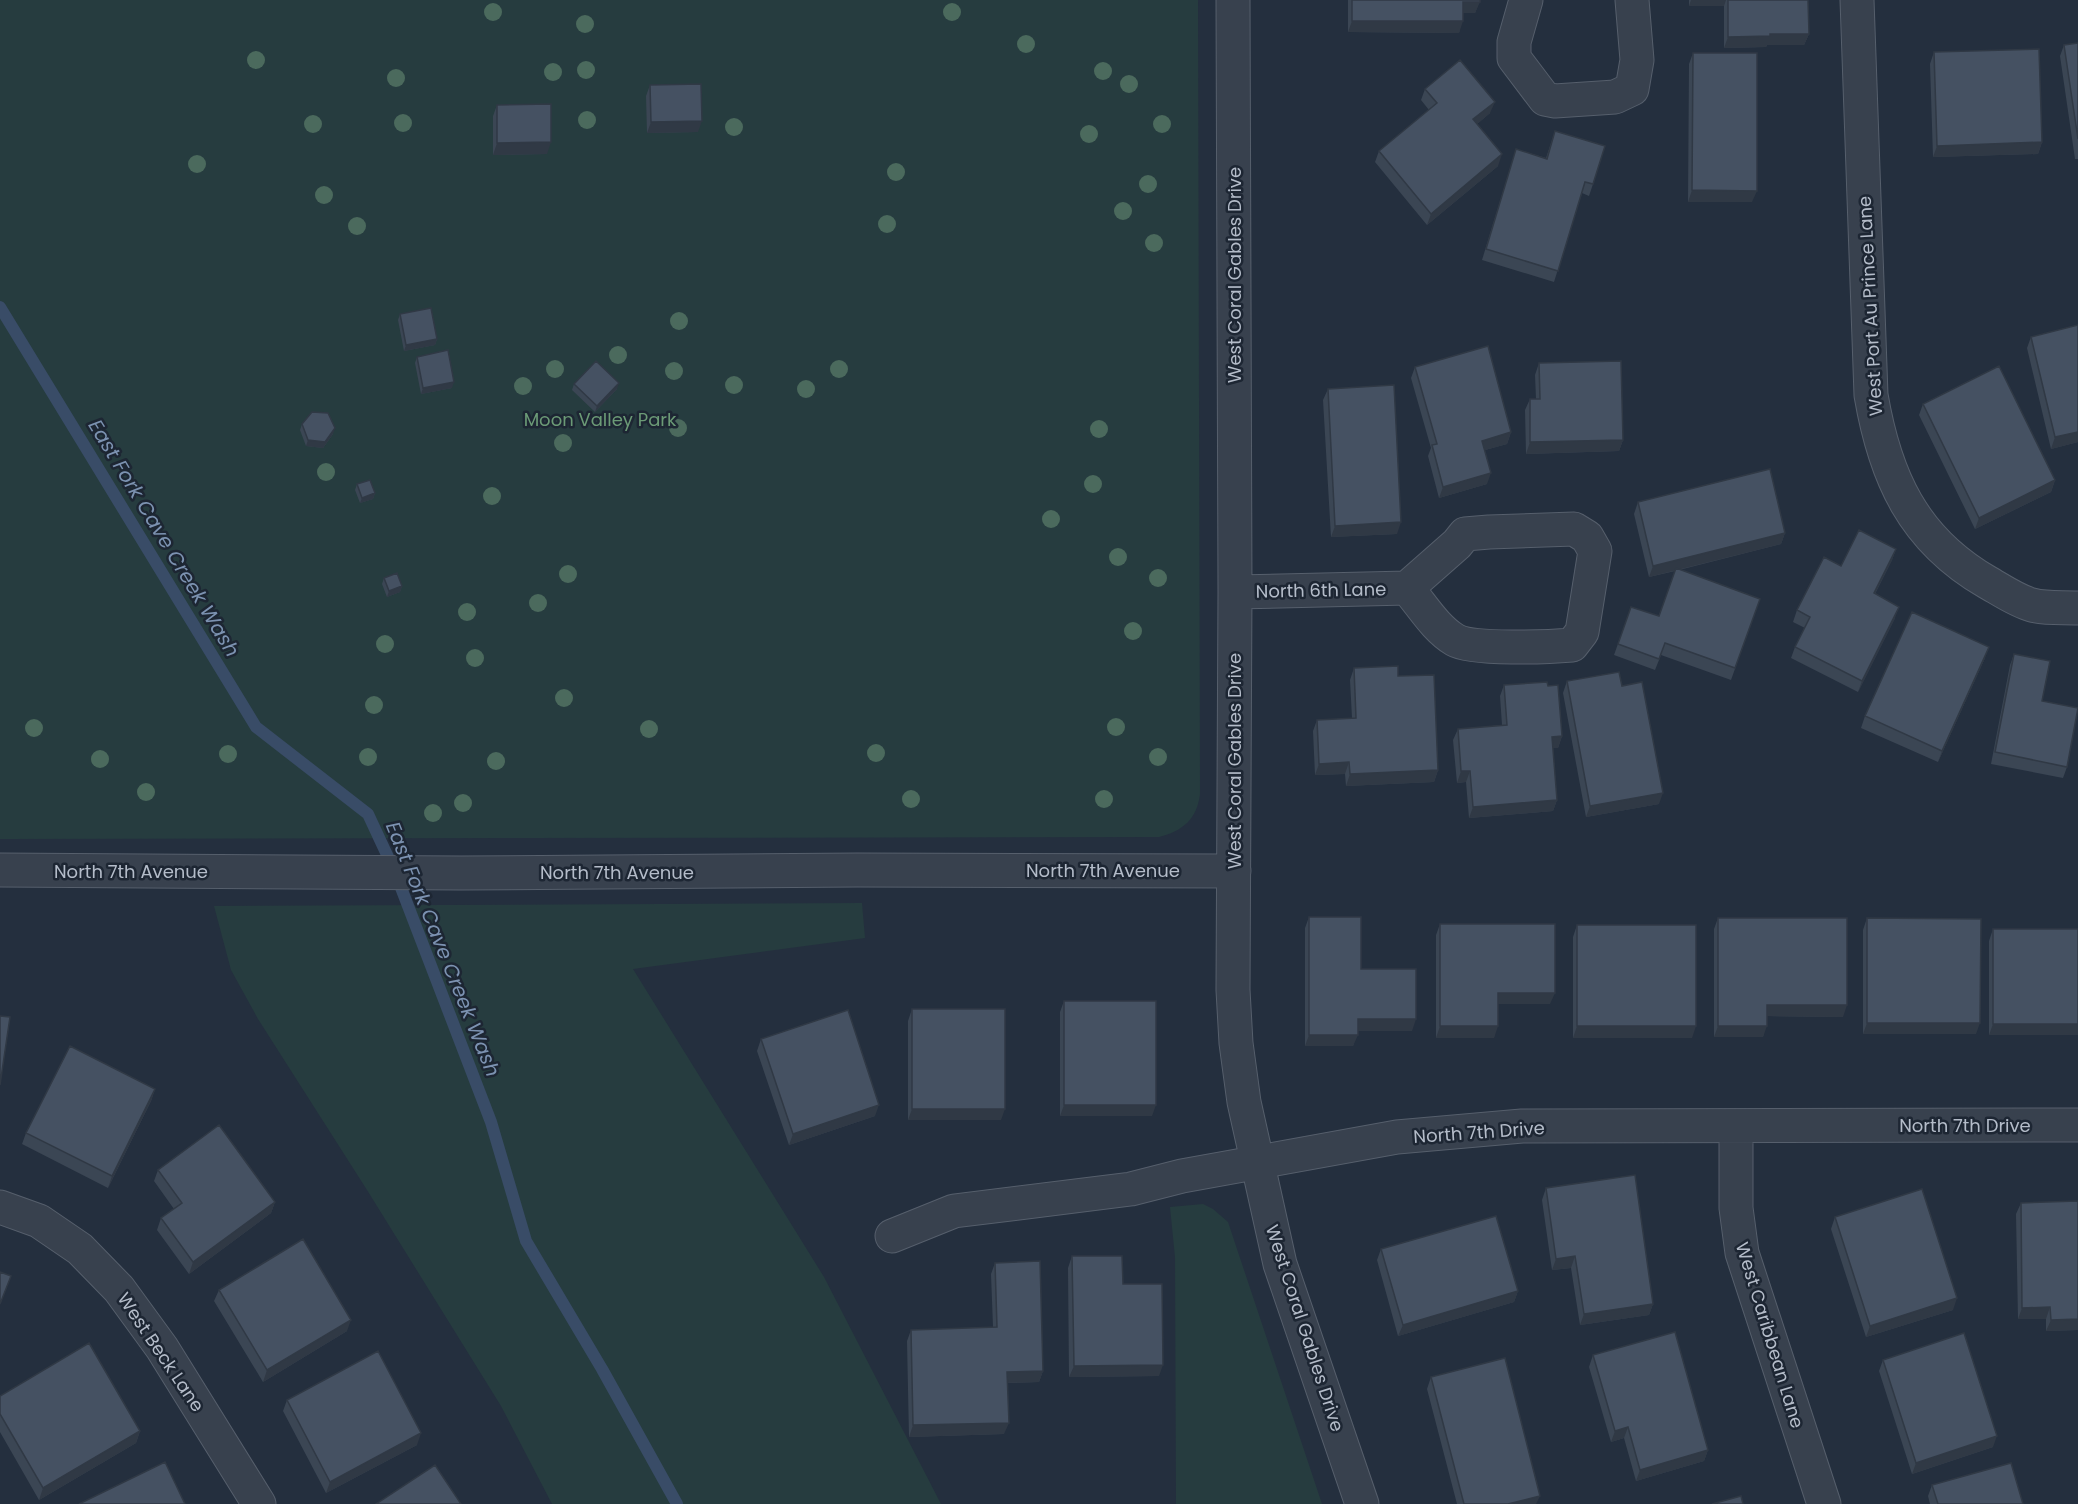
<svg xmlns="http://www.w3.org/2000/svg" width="2078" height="1504" viewBox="0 0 2078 1504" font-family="Poppins,sans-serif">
<rect width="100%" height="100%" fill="#242f3e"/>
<path fill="#263c3f" d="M0 0H1198L1200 794C1197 819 1183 831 1159 837L0 839Z
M862 903 865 938 633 969 824 1277 941 1504H552L501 1406 367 1190 258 1019 231 970 214 906Z
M1203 1204 1213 1209 1228 1222 1322 1504H1176L1175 1257 1170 1207Z"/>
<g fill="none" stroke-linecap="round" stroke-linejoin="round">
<path stroke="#394c67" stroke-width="12" d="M0 307 256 727 368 814 395 872 491 1122 526 1241 602 1369 677 1504"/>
<defs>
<path id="minor" d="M1233 0 1235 592 1233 990 1236 1043 1244 1102 1280 1264 1362 1504
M1526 0 1514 42V58L1545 99 1555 101 1615 97 1632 89 1637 60 1632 0
M1857 0 1871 395C1885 477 1913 539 1987 582 2001 590 2017 601 2032 605 2046 609 2064 607 2078 608
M1235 592 1407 588 1457 544 1465 534 1489 532 1574 529 1587 537 1595 551 1582 632 1572 645C1549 647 1472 650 1455 640 1435 628 1422 605 1407 588
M0 870 461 873 857 870 1234 871
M1736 1126V1208L1742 1253 1824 1504
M0 1207 39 1221 80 1249 119 1289 162 1348 259 1504
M892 1236 954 1211 1131 1189 1182 1176 1397 1137 1522 1126 2078 1125"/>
</defs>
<use href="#minor" stroke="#565f6c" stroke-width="35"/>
<use href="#minor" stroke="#38414e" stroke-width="33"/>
</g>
<g fill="#4b6a5d">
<circle cx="493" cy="12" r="9"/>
<circle cx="952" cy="12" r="9"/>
<circle cx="585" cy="24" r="9"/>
<circle cx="1026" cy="44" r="9"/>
<circle cx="256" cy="60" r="9"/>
<circle cx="586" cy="70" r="9"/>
<circle cx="1103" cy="71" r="9"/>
<circle cx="553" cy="72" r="9"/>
<circle cx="396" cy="78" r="9"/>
<circle cx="1129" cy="84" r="9"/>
<circle cx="587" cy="120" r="9"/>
<circle cx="403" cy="123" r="9"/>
<circle cx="313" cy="124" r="9"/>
<circle cx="1162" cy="124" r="9"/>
<circle cx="734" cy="127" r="9"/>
<circle cx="1089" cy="134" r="9"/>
<circle cx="197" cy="164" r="9"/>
<circle cx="896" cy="172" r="9"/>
<circle cx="1148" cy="184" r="9"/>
<circle cx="324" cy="195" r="9"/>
<circle cx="1123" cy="211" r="9"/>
<circle cx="887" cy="224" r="9"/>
<circle cx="357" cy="226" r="9"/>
<circle cx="1154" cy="243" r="9"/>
<circle cx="679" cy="321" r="9"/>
<circle cx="618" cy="355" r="9"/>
<circle cx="555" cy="369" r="9"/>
<circle cx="839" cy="369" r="9"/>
<circle cx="674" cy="371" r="9"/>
<circle cx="734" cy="385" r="9"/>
<circle cx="523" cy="386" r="9"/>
<circle cx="806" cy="389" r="9"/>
<circle cx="678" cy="428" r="9"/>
<circle cx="1099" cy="429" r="9"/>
<circle cx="563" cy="443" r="9"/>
<circle cx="326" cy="472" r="9"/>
<circle cx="1093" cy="484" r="9"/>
<circle cx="492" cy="496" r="9"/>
<circle cx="1051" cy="519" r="9"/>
<circle cx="1118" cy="557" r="9"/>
<circle cx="568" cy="574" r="9"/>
<circle cx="1158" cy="578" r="9"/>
<circle cx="538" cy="603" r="9"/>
<circle cx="467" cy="612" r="9"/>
<circle cx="1133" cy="631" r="9"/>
<circle cx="385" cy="644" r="9"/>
<circle cx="475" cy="658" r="9"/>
<circle cx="564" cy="698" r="9"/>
<circle cx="374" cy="705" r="9"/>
<circle cx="1116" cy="727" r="9"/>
<circle cx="34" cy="728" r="9"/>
<circle cx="649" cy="729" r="9"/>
<circle cx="876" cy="753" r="9"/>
<circle cx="228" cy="754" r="9"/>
<circle cx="368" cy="757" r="9"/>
<circle cx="1158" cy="757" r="9"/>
<circle cx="100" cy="759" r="9"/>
<circle cx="496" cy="761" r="9"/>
<circle cx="146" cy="792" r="9"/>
<circle cx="911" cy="799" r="9"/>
<circle cx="1104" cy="799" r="9"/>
<circle cx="463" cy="803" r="9"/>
<circle cx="433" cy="813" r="9"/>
</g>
<path fill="#3b4654" d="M1348 0H1480L1475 13H1463L1459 33 1348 32Z
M1689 0H1808L1809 34 1804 45H1767L1766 47 1724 48V6H1689Z
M2078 43V159H2075L2060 56 2064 45Z
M1934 52 2042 142 2038 154 1933 157 1930 64Z
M1693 53 1752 202H1688L1689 64Z
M650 85 698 132 647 133 646 96Z
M1425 89 1490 113 1477 124 1498 166 1427 225 1375 162 1379 151 1429 110 1421 100Z
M497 105 547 154 493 155V116Z
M1555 131 1593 184 1589 196 1582 193 1554 282 1482 260 1516 149 1546 158Z
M400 314 437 339 435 345 404 351 398 320Z
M2031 337 2078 442 2051 449 2027 348Z
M417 357 452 388 421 394 415 363Z
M1539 363 1623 440 1619 451 1526 454 1525 410 1530 399H1536L1535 375Z
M1415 367 1511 432 1507 444 1485 450 1487 484 1439 498 1428 456 1431 448 1411 378Z
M574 384 617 389 595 412 572 390Z
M1328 389 1397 534 1331 537 1323 400Z
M1923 404 2055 480 2051 492 1975 529 1919 415Z
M302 424 333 434 323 448 306 446 300 430Z
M357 484 375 493 373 499 360 503 355 490Z
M1638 502 1785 533 1781 544 1679 570 1760 599 1731 680 1661 655 1655 670 1614 655 1631 607 1659 616 1675 571 1649 577 1634 514Z
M1896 549 1892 560 1875 594 1895 618 1858 692 1791 658 1795 647 1805 628 1793 622 1797 610 1841 566Z
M384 578 402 586 400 592 387 597 382 584Z
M2014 654 2042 701 2067 767 2063 778 1991 764 2010 665Z
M1985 658 1938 762 1861 728 1865 716Z
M1354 668 1398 676 1438 770 1434 782 1346 786 1345 774 1315 775 1313 731 1317 720 1352 718 1350 680Z
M1567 681 1622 686 1659 804 1586 817 1563 693Z
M1504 685 1562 736 1558 748H1553L1557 800 1553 811 1469 818 1466 782 1457 783 1453 740 1458 729 1502 725 1500 696Z
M1309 917 1361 969 1412 1031H1358L1353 1046H1305V928Z
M1718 918 1843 1017 1767 1016 1763 1037H1714V929Z
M1867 918 1976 1034H1863V930Z
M1440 924 1550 1004H1498L1494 1038H1436V935Z
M1577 925 1692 1038H1573V937Z
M1993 929 2078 1035H1989V941Z
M1064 1001 1152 1116H1060V1012Z
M912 1009 1001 1120H908V1021Z
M761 1039 875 1116 789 1145 757 1051Z
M155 1089 151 1101 108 1188 22 1144 26 1133Z
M158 1170 275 1202 271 1213 189 1274 157 1230 161 1218 174 1209 154 1181Z
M1546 1188 1653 1304 1649 1315 1580 1325 1571 1268 1552 1270 1542 1200Z
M2078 1201V1330L2046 1331V1319H2018L2016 1214 2021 1203Z
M1835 1217 1953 1310 1866 1337 1831 1229Z
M1381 1249 1518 1291 1514 1302 1398 1336 1377 1260Z
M1072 1256 1123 1284 1159 1376 1069 1377 1068 1268Z
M995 1263 1043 1371 1039 1382 1007 1383 1004 1434 909 1437 907 1341 911 1330 993 1327 991 1274Z
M219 1290 347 1331 263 1382 214 1301Z
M1593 1355 1708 1450 1704 1461 1636 1481 1624 1438 1611 1442 1589 1367Z
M1883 1360 1993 1447 1912 1474 1879 1371Z
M1431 1377 1536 1504H1457L1427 1389Z
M0 1396 140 1431 136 1443 39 1500 0 1432Z
M287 1400 417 1445 326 1493 283 1411Z
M1932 1485 2023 1504H1930L1928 1496Z"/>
<path fill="#303945" d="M1691 0H1726L1724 6H1689Z
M1463 2H1480L1475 13H1459Z
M1352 21H1463L1459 33 1348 32Z
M1770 34H1809L1804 45H1767L1766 47 1724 48 1728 37Z
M1495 102 1490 113 1469 131 1473 119Z
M702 121 698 132 647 133 651 122Z
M551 142 547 154 493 155 497 143Z
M2042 142 2038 154 1933 157 1937 146Z
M1502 154 1498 166 1427 225 1431 214Z
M1692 190 1757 191 1752 202H1688Z
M437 339 435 345 404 351 406 345Z
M454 382 452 388 421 394 423 388Z
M619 383 617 389 595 412 597 406Z
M335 428 333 434 323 448 306 446 308 440Z
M1511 432 1507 444 1478 452 1482 441Z
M2078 432V442L2051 449 2055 437Z
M1623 440 1619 451 1526 454 1530 442Z
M1491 473 1487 484 1439 498 1443 487Z
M2055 480 2051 492 1975 529 1979 518Z
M375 493 373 499 360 503 362 498Z
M1401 522 1397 534 1331 537 1335 526Z
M1785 533 1781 544 1649 577 1653 566Z
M1896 549 1892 560 1869 605 1874 593Z
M402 586 400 592 387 597 389 591Z
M1899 607 1895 618 1858 692 1862 681Z
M1989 647 1985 658 1938 762 1942 751Z
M1562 736 1558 748H1548L1552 737Z
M1349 762 1345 774 1315 775 1319 764Z
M1438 770 1434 782 1346 786 1350 774Z
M1461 771H1470L1466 782 1457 783Z
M1663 793 1659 804 1586 817 1590 806Z
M1557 800 1553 811 1469 818 1473 807Z
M1498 993H1555L1550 1004H1494Z
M1767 1005H1847L1843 1017 1763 1016Z
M1358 1019H1416L1412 1031H1353Z
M1867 1023H1980L1976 1034H1863Z
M1993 1024H2078V1035H1989Z
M1440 1026H1498L1494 1038H1436Z
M1577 1026H1696L1692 1038H1573Z
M1718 1026H1767L1763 1037H1714Z
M1309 1035H1358L1353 1046H1305Z
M155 1089 151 1101 108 1188 112 1176Z
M879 1105 875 1116 789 1145 793 1134Z
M1064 1105H1156L1152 1116H1060Z
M912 1109H1005L1001 1120H908Z
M275 1202 271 1213 189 1274 193 1262Z
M1575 1256 1571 1268 1552 1270 1556 1259Z
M1518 1291 1514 1302 1398 1336 1403 1325Z
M1957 1298 1953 1310 1866 1337 1870 1326Z
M1653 1304 1649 1315 1580 1325 1584 1314Z
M2050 1307 2046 1319H2018L2022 1308Z
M2078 1319V1330L2046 1331 2051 1320Z
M351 1320 347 1331 263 1382 267 1370Z
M1163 1365 1159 1376 1069 1377 1074 1366Z
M1043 1371 1039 1382 1003 1383 1007 1372Z
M1009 1423 1004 1434 909 1437 913 1425Z
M1628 1427 1624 1438 1611 1442 1615 1431Z
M140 1431 136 1443 39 1500 43 1488Z
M421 1433 417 1445 326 1493 330 1482Z
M1997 1436 1993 1447 1912 1474 1916 1463Z
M1708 1450 1704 1461 1636 1481 1640 1470Z
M1540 1496 1536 1504H1508Z"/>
<path fill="#455162" stroke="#303945" stroke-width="1.5" d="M1352 0H1480V2H1463V21H1352Z
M1728 0H1808L1809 34H1770V36L1728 37Z
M2078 43V139L2064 45Z
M2039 49 2042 142 1937 146 1934 52Z
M1693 53H1757V191L1692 190Z
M1460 60 1495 102 1473 119 1502 154 1431 214 1379 151 1437 103 1425 89Z
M701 84 702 121 651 122 650 85Z
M551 104V142L497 143V105Z
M1555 131 1605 146 1593 184 1585 182 1558 271 1486 249 1516 149 1547 159Z
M431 308 437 339 406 345 400 314Z
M2078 325V432L2055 437 2031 337Z
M1488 346 1511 432 1482 441 1491 473 1443 487 1432 445 1437 444 1415 367Z
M448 350 454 382 423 388 417 357Z
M596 361 619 383 597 406 574 384Z
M1621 361 1623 440 1530 442V399H1540L1539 363Z
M1999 366 2055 480 1979 518 1923 404Z
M1394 385 1401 522 1335 526 1328 389Z
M312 412 328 413 335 428 325 442 308 440 302 424Z
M1770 469 1785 533 1653 566 1638 502Z
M370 480 375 493 362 498 357 484Z
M1859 530 1896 549 1874 593 1899 607 1862 681 1795 647 1810 617 1797 610 1824 557 1841 566Z
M1676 568 1760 599 1735 668 1665 643 1659 659 1618 644 1631 607 1659 616Z
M397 573 402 586 389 591 384 578Z
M1912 612 1989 647 1942 751 1865 716Z
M2014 654 2050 661 2042 701 2078 708 2067 767 1995 752Z
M1398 666V676L1434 675 1438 770 1350 774 1349 762 1319 764 1317 720 1356 718 1354 668Z
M1619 672 1622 686 1642 682 1663 793 1590 806 1567 681Z
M1547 682 1548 686 1558 685 1562 736 1552 737 1557 800 1473 807 1470 771H1461L1458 729 1507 725 1504 685Z
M1309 917H1361V969H1416V1019H1358V1035H1309Z
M1718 918H1847V1005H1767V1026H1718Z
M1867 918 1981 919 1980 1023H1867Z
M1440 924H1555V993H1498V1026H1440Z
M1577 925H1696V1026H1577Z
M1993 929H2078V1024H1993Z
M1064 1001H1156V1105H1064Z
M912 1009H1005V1109H912Z
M848 1010 879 1105 793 1134 761 1039Z
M0 1016 10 1017 0 1085Z
M70 1046 155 1089 112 1176 26 1133Z
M219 1125 275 1202 193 1262 161 1218 182 1203 158 1170Z
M1635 1175 1653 1304 1584 1314 1575 1256 1556 1259 1546 1188Z
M1922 1189 1957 1298 1870 1326 1835 1217Z
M2078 1201V1319L2051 1320 2050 1307 2022 1308 2021 1203Z
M1496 1216 1518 1291 1403 1325 1381 1249Z
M303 1239 351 1320 267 1370 219 1290Z
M1072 1256H1122L1123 1284H1162L1163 1365 1074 1366Z
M1040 1261 1043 1371 1007 1372 1009 1423 913 1425 911 1330 997 1327 995 1263Z
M0 1272 11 1276 0 1304Z
M1675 1332 1708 1450 1640 1470 1628 1427 1615 1431 1593 1355Z
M1964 1333 1997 1436 1916 1463 1883 1360Z
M89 1343 140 1431 43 1488 0 1414V1396Z
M378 1351 421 1433 330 1482 287 1400Z
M1505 1358 1540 1496 1508 1504H1464L1431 1377Z
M165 1462 185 1504H79Z
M2011 1463 2023 1504H1938L1932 1485Z
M435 1465 461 1504H376Z
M1741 1496 1743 1504H1712Z"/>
<g text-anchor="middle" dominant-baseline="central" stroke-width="5" stroke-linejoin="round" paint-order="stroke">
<g font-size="18" fill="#b4bcc9" stroke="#1d2633">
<text transform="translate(1234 275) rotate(-90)">West Coral Gables Drive</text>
<text transform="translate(1870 306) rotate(-93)">West Port Au Prince Lane</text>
<text transform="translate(1321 590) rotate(-1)">North 6th Lane</text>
<text transform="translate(1234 761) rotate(-90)">West Coral Gables Drive</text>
<text x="1103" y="870">North 7th Avenue</text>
<text x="131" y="871">North 7th Avenue</text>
<text x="617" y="872">North 7th Avenue</text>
<text x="1965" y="1125">North 7th Drive</text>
<text transform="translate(1479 1132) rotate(-4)">North 7th Drive</text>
<text transform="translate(1305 1328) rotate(72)">West Coral Gables Drive</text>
<text transform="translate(1770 1335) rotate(73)">West Caribbean Lane</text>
<text transform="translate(161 1352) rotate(56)">West Beck Lane</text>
</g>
<g font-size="18" fill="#6b9a76" stroke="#1d2633">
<text x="600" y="419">Moon Valley Park</text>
</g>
<g font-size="20" font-style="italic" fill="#7c92b1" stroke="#1d2633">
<text transform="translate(164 538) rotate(59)">East Fork Cave Creek Wash</text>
<text transform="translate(443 949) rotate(68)">East Fork Cave Creek Wash</text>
</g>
</g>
</svg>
